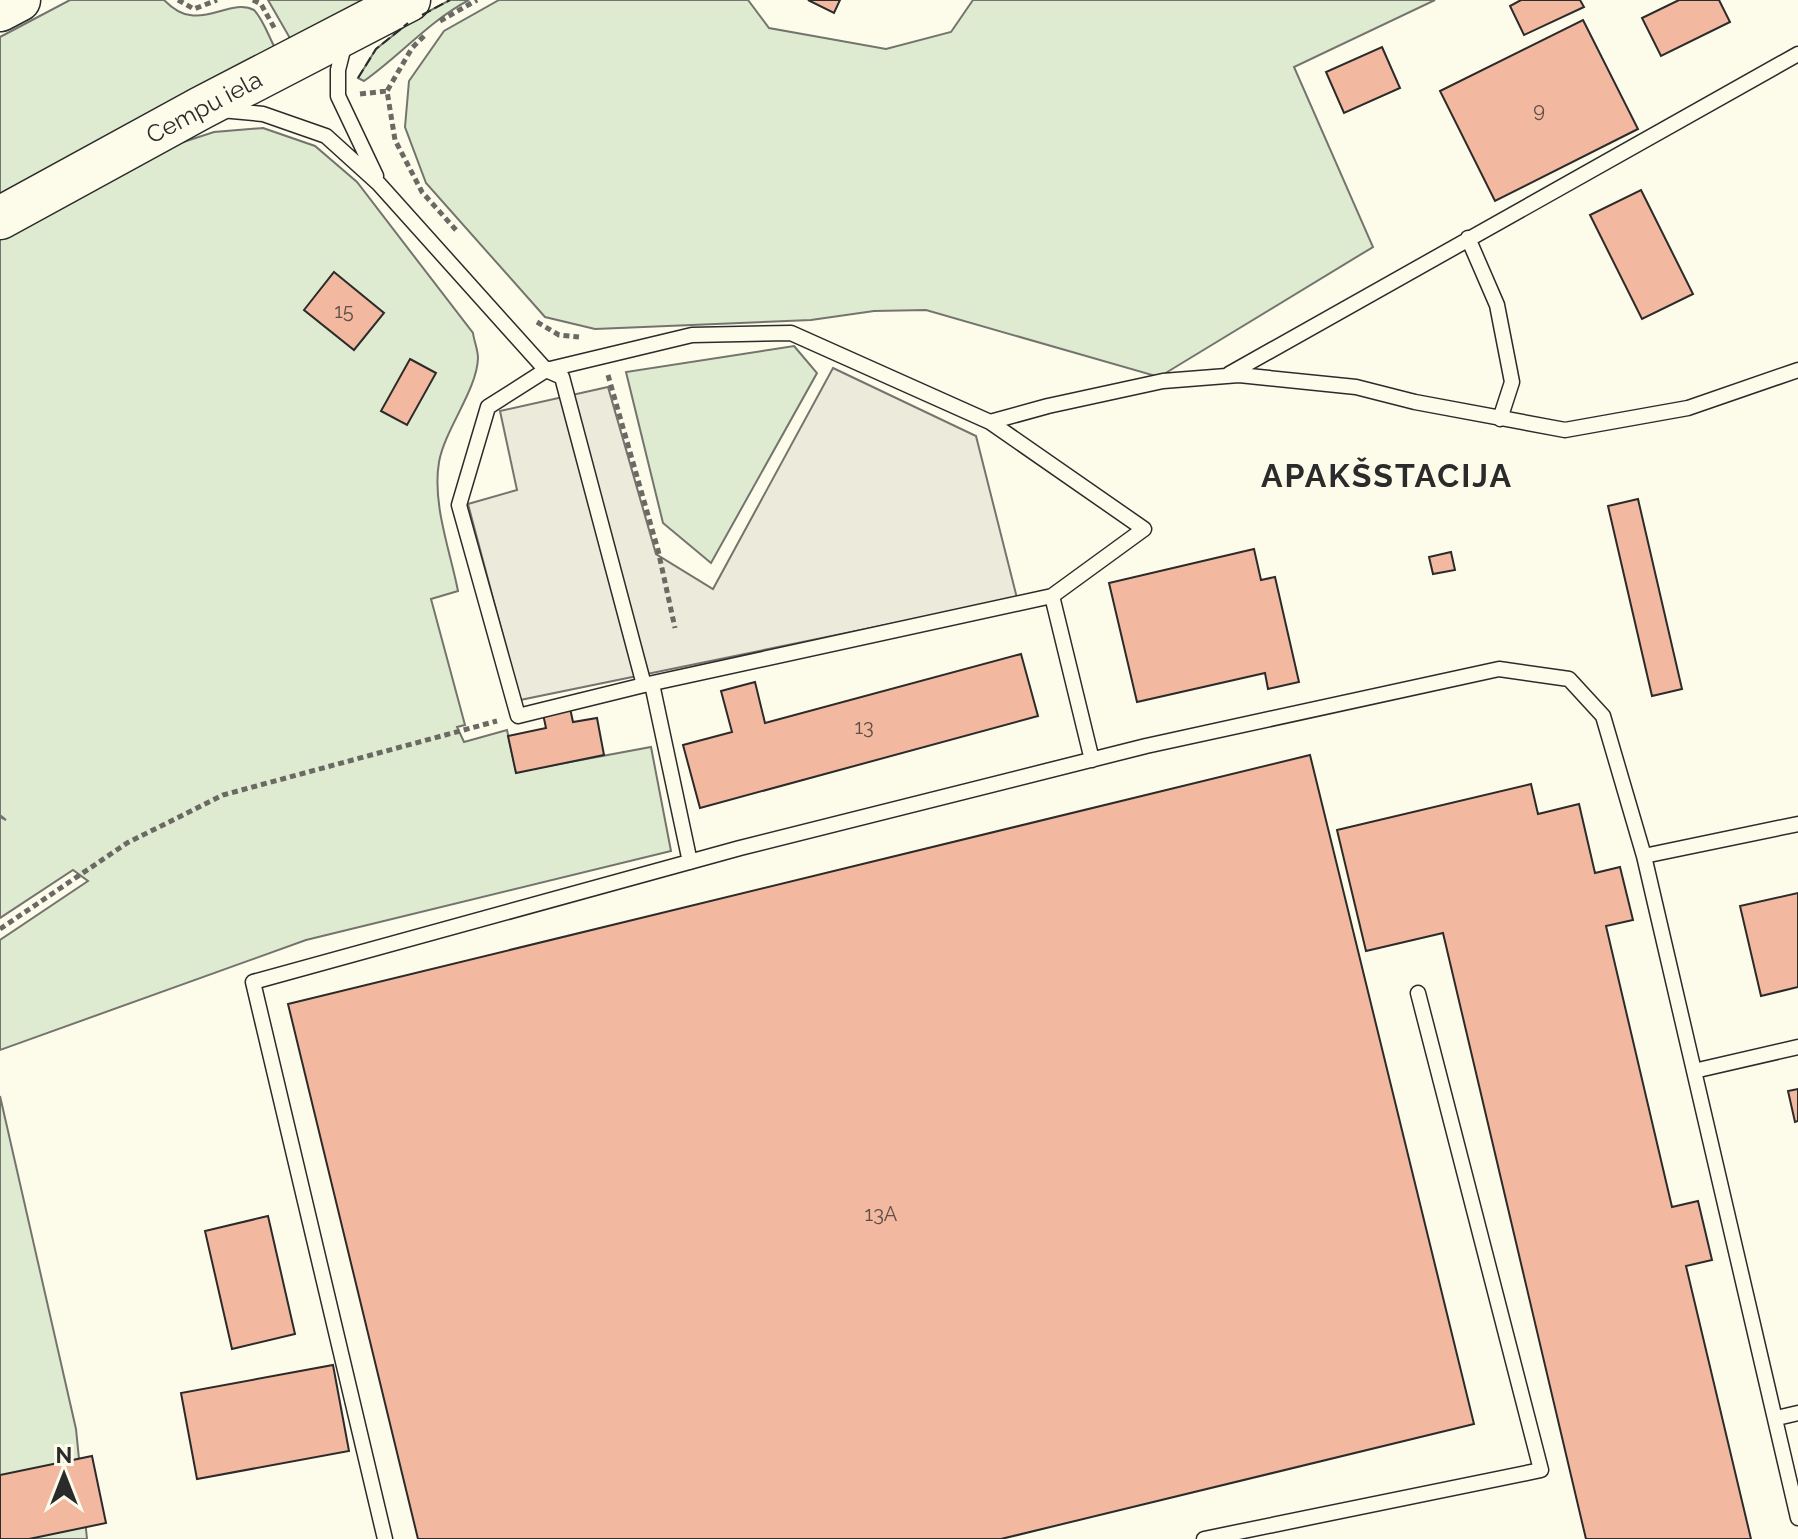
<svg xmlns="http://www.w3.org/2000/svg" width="1798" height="1539" viewBox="0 0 1798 1539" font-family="Raleway,sans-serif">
<rect width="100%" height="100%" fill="#fdfbea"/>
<path fill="#deebd1" stroke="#74746e" stroke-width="2" d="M70 0H164C171 7 180 14 190 15 212 19 235 0 254 10 263 19 269 37 275 48L0 194V37Z
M268 0H367L291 40Z
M450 0H469C429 21 401 55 364 81L358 78 376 49 414 19Z
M499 0H748L769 28 886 49 951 32 973 0H1435L1294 67 1373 247 1159 377 926 310 874 311 811 320 595 329 545 317 426 183 405 127 409 81 444 31Z
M263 128 315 146 357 182 473 333C474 341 478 350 478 358 477 390 445 429 439 462 432 504 450 550 458 591L431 599 465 725 457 727 464 742 507 730 516 772 651 747 671 851 306 940 0 1050V940L88 881 73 870 0 918V817L6 820 0 815V235L171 146 214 132Z
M794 346 817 373 711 563 663 523 626 372Z
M0 1096 76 1429 87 1539H0Z"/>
<path fill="#eceadb" stroke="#74746e" stroke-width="2" d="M833 368 976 436 1017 598 520 700 468 504 517 490 500 411 608 387 656 554 713 589Z"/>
<path fill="#f2b8a0" stroke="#2b2b2b" stroke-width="2" d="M808 0H840L834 13Z
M1521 0H1580L1584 7 1524 35 1510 6Z
M1679 0H1719L1730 22 1661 56 1642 18Z
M1583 20 1638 129 1495 201 1440 91Z
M1382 47 1400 88 1344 113 1326 72Z
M1641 190 1693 294 1642 319 1590 215Z
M334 272 384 313 354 350 304 310Z
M410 359 436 373 407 425 381 411Z
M1638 499 1682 689 1652 696 1608 506Z
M1254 549 1261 580 1275 577 1299 682 1268 689 1265 673 1137 702 1109 583Z
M1451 552 1455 570 1433 574 1429 557Z
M1021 654 1038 716 700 808 683 745 732 732 721 691 755 682 765 723Z
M570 708 573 722 597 718 604 755 516 773 508 736 546 728 543 714Z
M1310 755 1474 1424 1001 1539H418L288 1004Z
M1531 784 1538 814 1579 804 1595 873 1620 867 1633 920 1606 926 1672 1207 1698 1201 1712 1260 1686 1266 1751 1539H1586L1443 933 1366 951 1337 830Z
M1798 893V987L1761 996 1740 906Z
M1798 1089V1121L1795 1122 1788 1091Z
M268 1216 295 1334 232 1349 205 1231Z
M333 1365 349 1451 197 1479 181 1393Z
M92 1456 106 1523 29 1539H0V1475Z"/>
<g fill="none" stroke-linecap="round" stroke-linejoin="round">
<defs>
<path id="service" d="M345 42 338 70V96L376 176
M221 110 263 114 326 136 379 184 546 370 562 377 644 685
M1468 238 1497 305 1512 382 1500 419
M791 333 990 422 1144 529 1052 596 644 685 518 716 459 505 488 407 546 370 692 335Z
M1229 374 1798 54
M990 422 1048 406 1163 381 1239 375 1356 387 1415 402 1565 430 1688 408 1798 370
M1052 596 1092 760
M652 684 690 862
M1644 856 1798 824
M1694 1071 1798 1047
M1777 1418 1798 1413
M385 1539 253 982 740 848 1146 746 1499 669 1569 679 1603 716 1644 856 1798 1518
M1204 1539 1541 1470 1418 993"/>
<path id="secondary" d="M0 10 19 0
M0 218 201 108 409 0"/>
</defs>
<use href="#service" stroke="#2b2b2b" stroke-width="17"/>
<use href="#secondary" stroke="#2b2b2b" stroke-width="45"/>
<path stroke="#6a6964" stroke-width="5" stroke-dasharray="6 4" stroke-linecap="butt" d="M178 0 194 9 217 0
M253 0 261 4 276 31
M440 21 477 0
M424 36 412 48 387 91 395 140 422 192 456 230
M360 94 387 91
M537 322 559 335 579 337
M608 375 658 550 675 628
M0 929 127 843 223 795 497 721"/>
<use href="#service" stroke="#fdfbea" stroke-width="14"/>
<use href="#secondary" stroke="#fdfbea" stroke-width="42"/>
<path stroke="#2b2b2b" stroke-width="2" stroke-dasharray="10 4" stroke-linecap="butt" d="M422 15 450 0
M358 78 376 49 408 23"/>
</g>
<g text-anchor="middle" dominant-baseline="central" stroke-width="6" stroke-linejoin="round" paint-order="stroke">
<g font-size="20" fill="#5d4e48">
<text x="1539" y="110">9</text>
<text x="344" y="311">15</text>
<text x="864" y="727">13</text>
<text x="881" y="1214">13A</text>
</g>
<g font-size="24" fill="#2b2b2b" stroke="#fdfbea">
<text transform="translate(204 107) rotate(-28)">Cempu iela</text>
</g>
<g font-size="32" font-weight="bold" letter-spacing="2" fill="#2b2b2b" stroke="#fdfbea">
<text x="1387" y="475">APAKŠSTACIJA</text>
</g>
</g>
<g transform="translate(64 1475)" stroke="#fdfbea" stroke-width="6" paint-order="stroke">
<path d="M0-6L14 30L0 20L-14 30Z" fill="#2b2b2b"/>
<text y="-12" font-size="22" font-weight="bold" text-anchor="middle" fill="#2b2b2b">N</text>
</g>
</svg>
